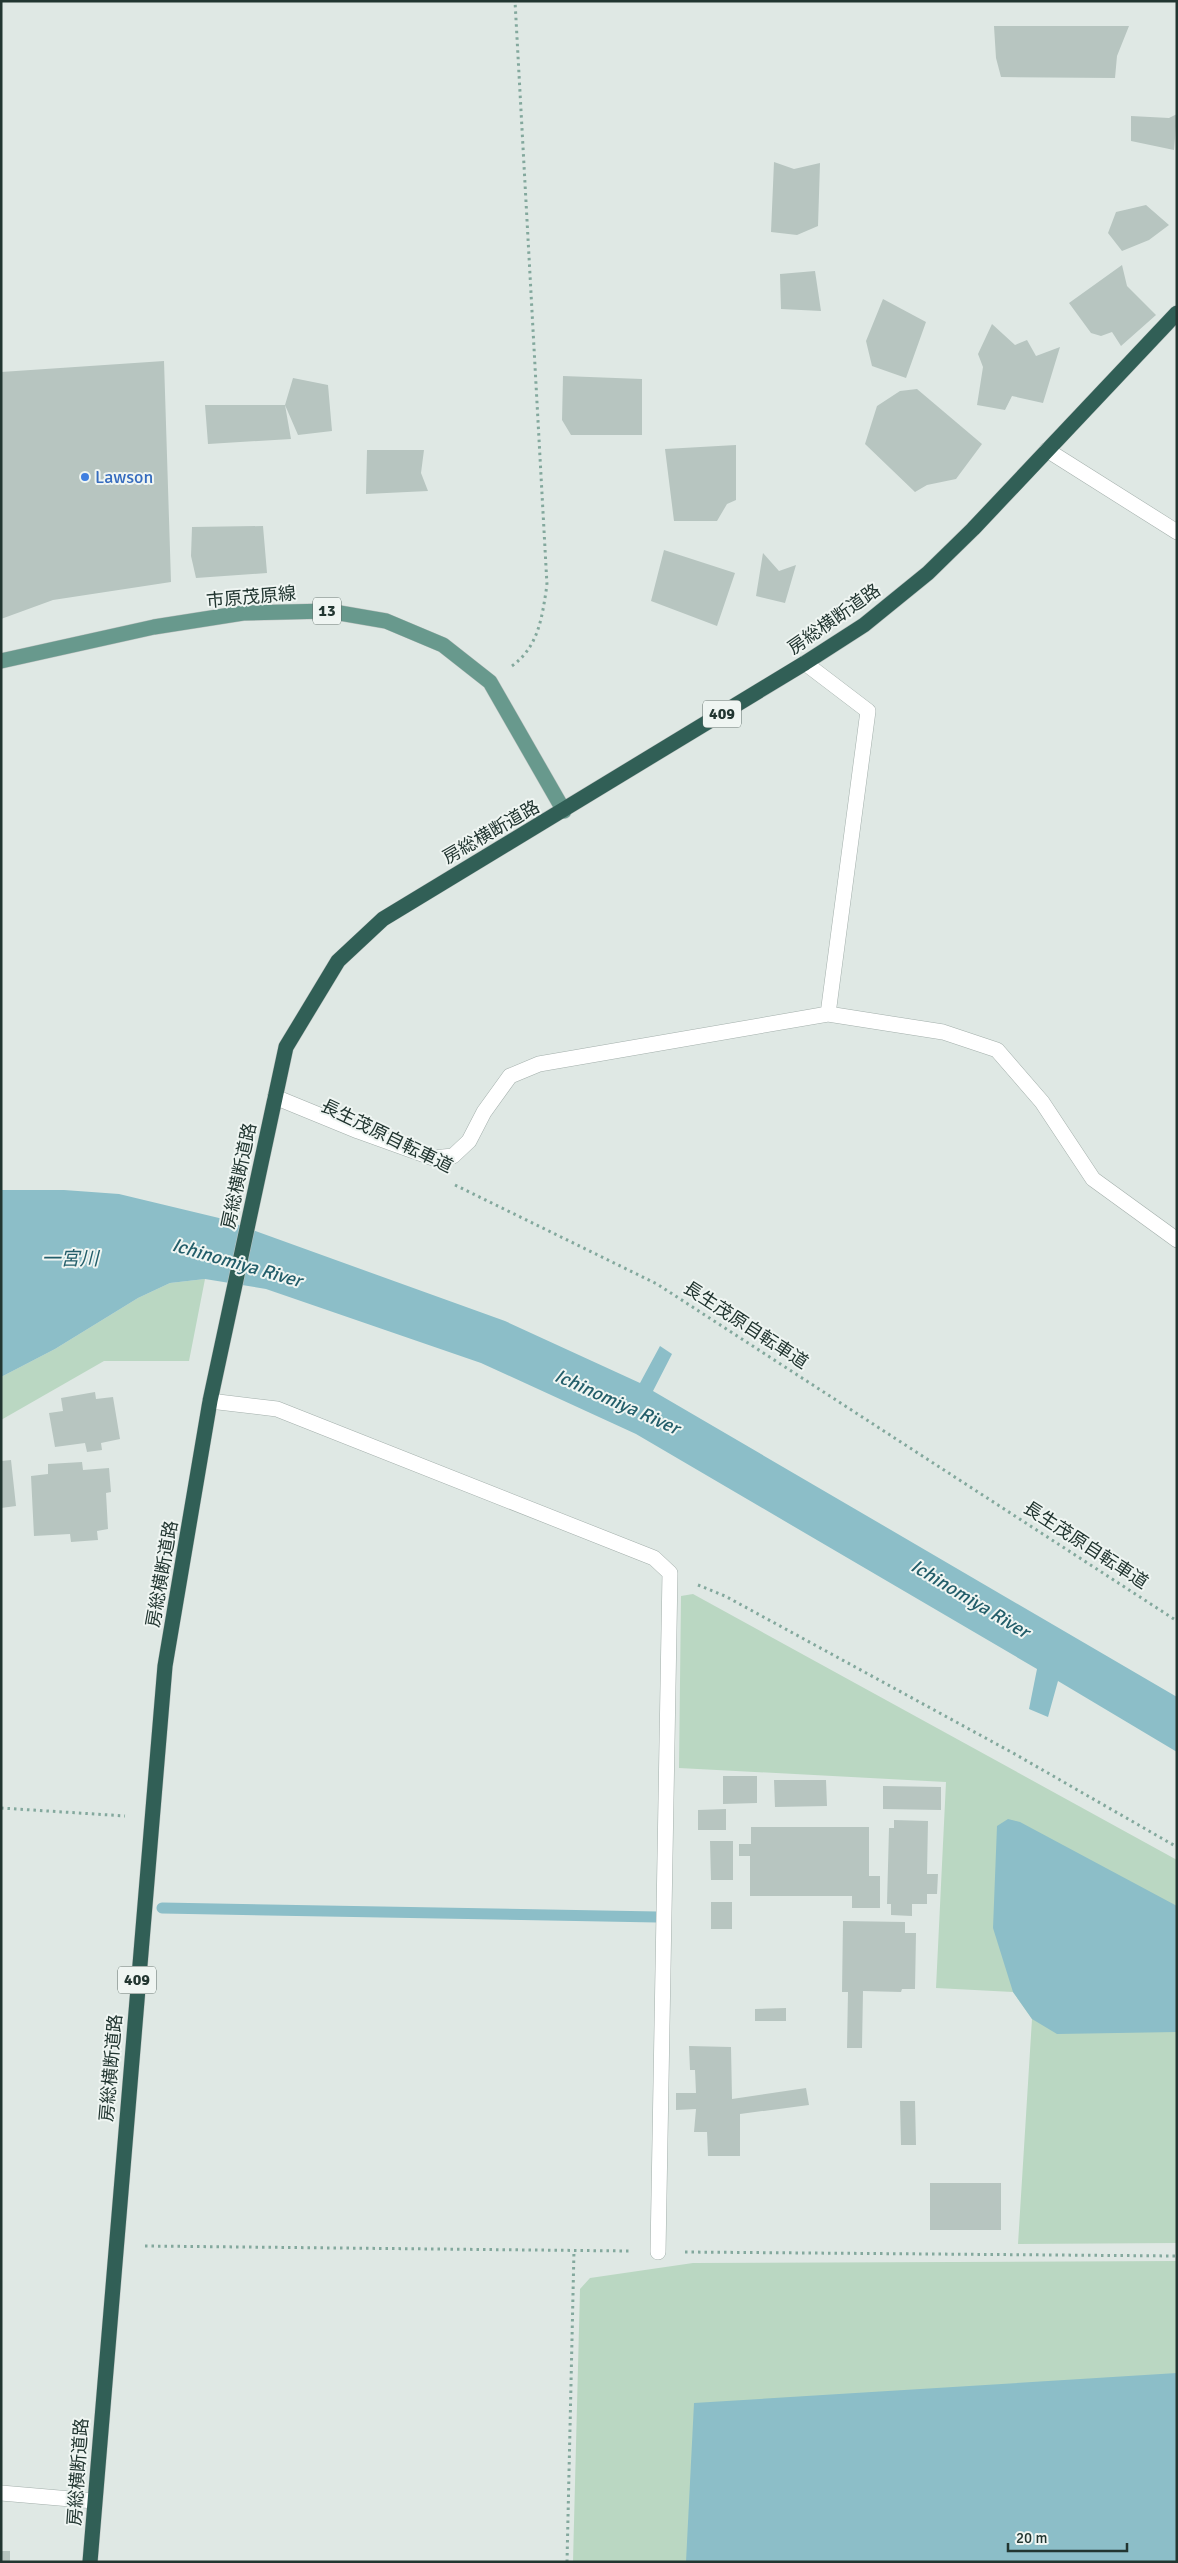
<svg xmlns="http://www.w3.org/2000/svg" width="1178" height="2563" viewBox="0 0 1178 2563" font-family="Signika,'Noto Sans JP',sans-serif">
<rect width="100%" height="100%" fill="#dfe8e4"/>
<path fill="#bad7c2" d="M205 1279 189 1361H104L1 1420V1377L55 1349 138 1298 170 1283Z
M693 1594 1177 1860V2243L1018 2244 1032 2019 1013 1992 936 1988 946 1782 679 1768 681 1596Z
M1177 2261V2562H573L580 2289 590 2278 693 2263Z"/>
<path fill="#8cbec8" d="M1 1190H64L119 1194 219 1218 505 1321 640 1383 660 1346 672 1354 653 1391 1177 1697V1752L1058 1681 1048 1717 1029 1709 1037 1669 636 1434 481 1363 266 1289 205 1279 170 1283 138 1298 55 1349 1 1377Z
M1008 1819 1020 1822 1177 1906V2032L1057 2034 1032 2019 1013 1992 993 1928 997 1826Z
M1177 2373V2562H686L694 2403Z"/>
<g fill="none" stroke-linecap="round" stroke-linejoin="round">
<path stroke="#8cbec8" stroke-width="11" d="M162 1908 657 1917"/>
</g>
<path fill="#b7c5c0" d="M994 26H1129L1117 56 1115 78 1001 77 996 58Z
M1177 114 1174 150 1131 141V116L1169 118Z
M774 162 794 169 820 163 818 226 797 235 771 232Z
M1146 205 1169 225 1149 240 1122 251 1108 233 1116 212Z
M1122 265 1127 286 1156 315 1121 346 1112 332 1101 336 1091 333 1069 303Z
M815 271 821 311 781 309 780 274Z
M883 299 926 322 906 378 872 366 866 341Z
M992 324 1015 345 1027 340 1036 356 1060 347 1043 403 1012 396 1005 410 977 405 983 367 978 354Z
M164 361 171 582 53 600 1 619V372Z
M563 376 642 379V435H571L562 420Z
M293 378 328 385 332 431 298 435 285 405 291 439 208 444 205 405H285Z
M917 389 982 444 956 479 927 485 915 492 865 444 877 406 900 391Z
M736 445V500L727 504 717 521H674L665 449Z
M367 450H424L421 473 428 491 366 494Z
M263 526 267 573 196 578 191 556 192 527Z
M664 550 735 573 717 626 651 601Z
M763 553 779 571 796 565 785 603 756 596Z
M95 1392 96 1399 113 1397 120 1439 101 1443 102 1450 87 1452 85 1443 55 1447 49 1413 63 1411 61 1398Z
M11 1460 16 1506 1 1508V1461Z
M82 1462 83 1470 109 1468 111 1492 106 1493 108 1529 97 1531 98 1540 71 1542 70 1534 34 1536 31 1476 48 1474V1464Z
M723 1776H757V1803L723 1804Z
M774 1780H826L827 1806 775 1807Z
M883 1786 941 1787V1810L883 1809Z
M726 1809V1830H698V1810Z
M894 1820 928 1821 927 1874H938L937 1894H927V1904H912V1916L891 1915V1904H887L889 1828H894Z
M751 1827H869V1876H880V1908H852V1896H750V1856H739V1844H751Z
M710 1841H733V1880H711Z
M711 1902H732V1929H711Z
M843 1921 905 1922V1933H916L915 1989H902L901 1992 863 1991 862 2048H847L848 1992H842Z
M786 2008V2021H755V2009Z
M689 2046 731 2047 732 2099 806 2088 809 2105 740 2114V2156H708L707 2132H694L696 2109 676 2110V2093H696L695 2070H690Z
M900 2101H915L916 2145H901Z
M930 2183H1001V2230H930Z
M1 2551H10V2562H1Z"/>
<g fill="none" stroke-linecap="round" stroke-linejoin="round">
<defs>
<path id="minor" d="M1047 450 1177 532
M805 663 868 711 828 1014
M275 1097 358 1131 433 1158 453 1156 469 1141 484 1112 510 1076 539 1064 828 1014 943 1032 997 1050 1042 1102 1093 1179 1177 1240
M210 1401 277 1409 654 1558 670 1573 658 2252
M1 2493 94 2501"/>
<path id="major" d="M1 661 154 627 243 613 328 611 386 621 443 645 490 682 564 811"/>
<path id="highway" d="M90 2562 165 1666 210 1401 286 1047 338 961 383 919 805 663 864 625 928 573 973 529 1177 313"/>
</defs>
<use href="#minor" stroke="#a3afab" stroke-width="16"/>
<use href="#major" stroke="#bdc3c1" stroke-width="16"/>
<use href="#highway" stroke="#bdc3c1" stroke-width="16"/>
<path stroke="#83a89d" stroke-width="3" stroke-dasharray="2.5 4" stroke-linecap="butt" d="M512 666C539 646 542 617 547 585L515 1
M455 1185 657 1284 1177 1621
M698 1585 725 1596 1013 1753 1177 1847
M1 1808 125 1816
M145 2246 629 2251
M685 2252 1177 2256
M567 2562 574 2250"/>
<use href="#minor" stroke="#fff" stroke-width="15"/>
<use href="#major" stroke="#68998d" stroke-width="15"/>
<use href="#highway" stroke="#315f56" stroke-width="15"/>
</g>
<circle fill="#3f7fe0" stroke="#eff5f2" stroke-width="2" cx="85" cy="477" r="5"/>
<g text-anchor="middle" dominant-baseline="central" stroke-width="4" stroke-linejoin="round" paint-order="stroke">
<g fill="#eff5f2" stroke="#606f6b" stroke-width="1">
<rect x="313" y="597.5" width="28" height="27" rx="4"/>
<rect x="703" y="700.5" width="38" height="27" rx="4"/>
<rect x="118" y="1966.5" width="38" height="27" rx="4"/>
</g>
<g font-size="16" font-weight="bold" fill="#223631">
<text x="327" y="611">13</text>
<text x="722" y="714">409</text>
<text x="137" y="1980">409</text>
</g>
<g font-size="18" fill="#366cbe" stroke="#eff5f2" text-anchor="start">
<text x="95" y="477">Lawson</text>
</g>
<g font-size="18" fill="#223631" stroke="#eff5f2">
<text transform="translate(251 597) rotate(-5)">市原茂原線</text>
<text transform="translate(834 619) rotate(-35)">房総横断道路</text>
<text transform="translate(491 832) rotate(-30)">房総横断道路</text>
<text transform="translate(387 1136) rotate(26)">長生茂原自転車道</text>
<text transform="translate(239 1176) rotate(-78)">房総横断道路</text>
<text transform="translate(746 1325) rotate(33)">長生茂原自転車道</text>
<text transform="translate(1086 1545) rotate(33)">長生茂原自転車道</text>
<text transform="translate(162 1574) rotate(-80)">房総横断道路</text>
<text transform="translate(111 2068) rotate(-85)">房総横断道路</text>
<text transform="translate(78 2472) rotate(-86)">房総横断道路</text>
</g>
<g font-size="19" font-style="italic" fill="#235e6a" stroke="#eff5f2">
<text x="70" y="1259">一宮川</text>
<text transform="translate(237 1263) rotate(16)">Ichinomiya River</text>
<text transform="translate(617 1402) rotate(24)">Ichinomiya River</text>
<text transform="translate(970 1599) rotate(31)">Ichinomiya River</text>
</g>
</g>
<rect width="1178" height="2563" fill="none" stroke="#223631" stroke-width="5"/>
<path d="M1008 2543v8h119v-8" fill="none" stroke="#223631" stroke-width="2.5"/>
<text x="1016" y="2543" font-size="15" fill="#223631" stroke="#eff5f2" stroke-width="4" paint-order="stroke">20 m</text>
</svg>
